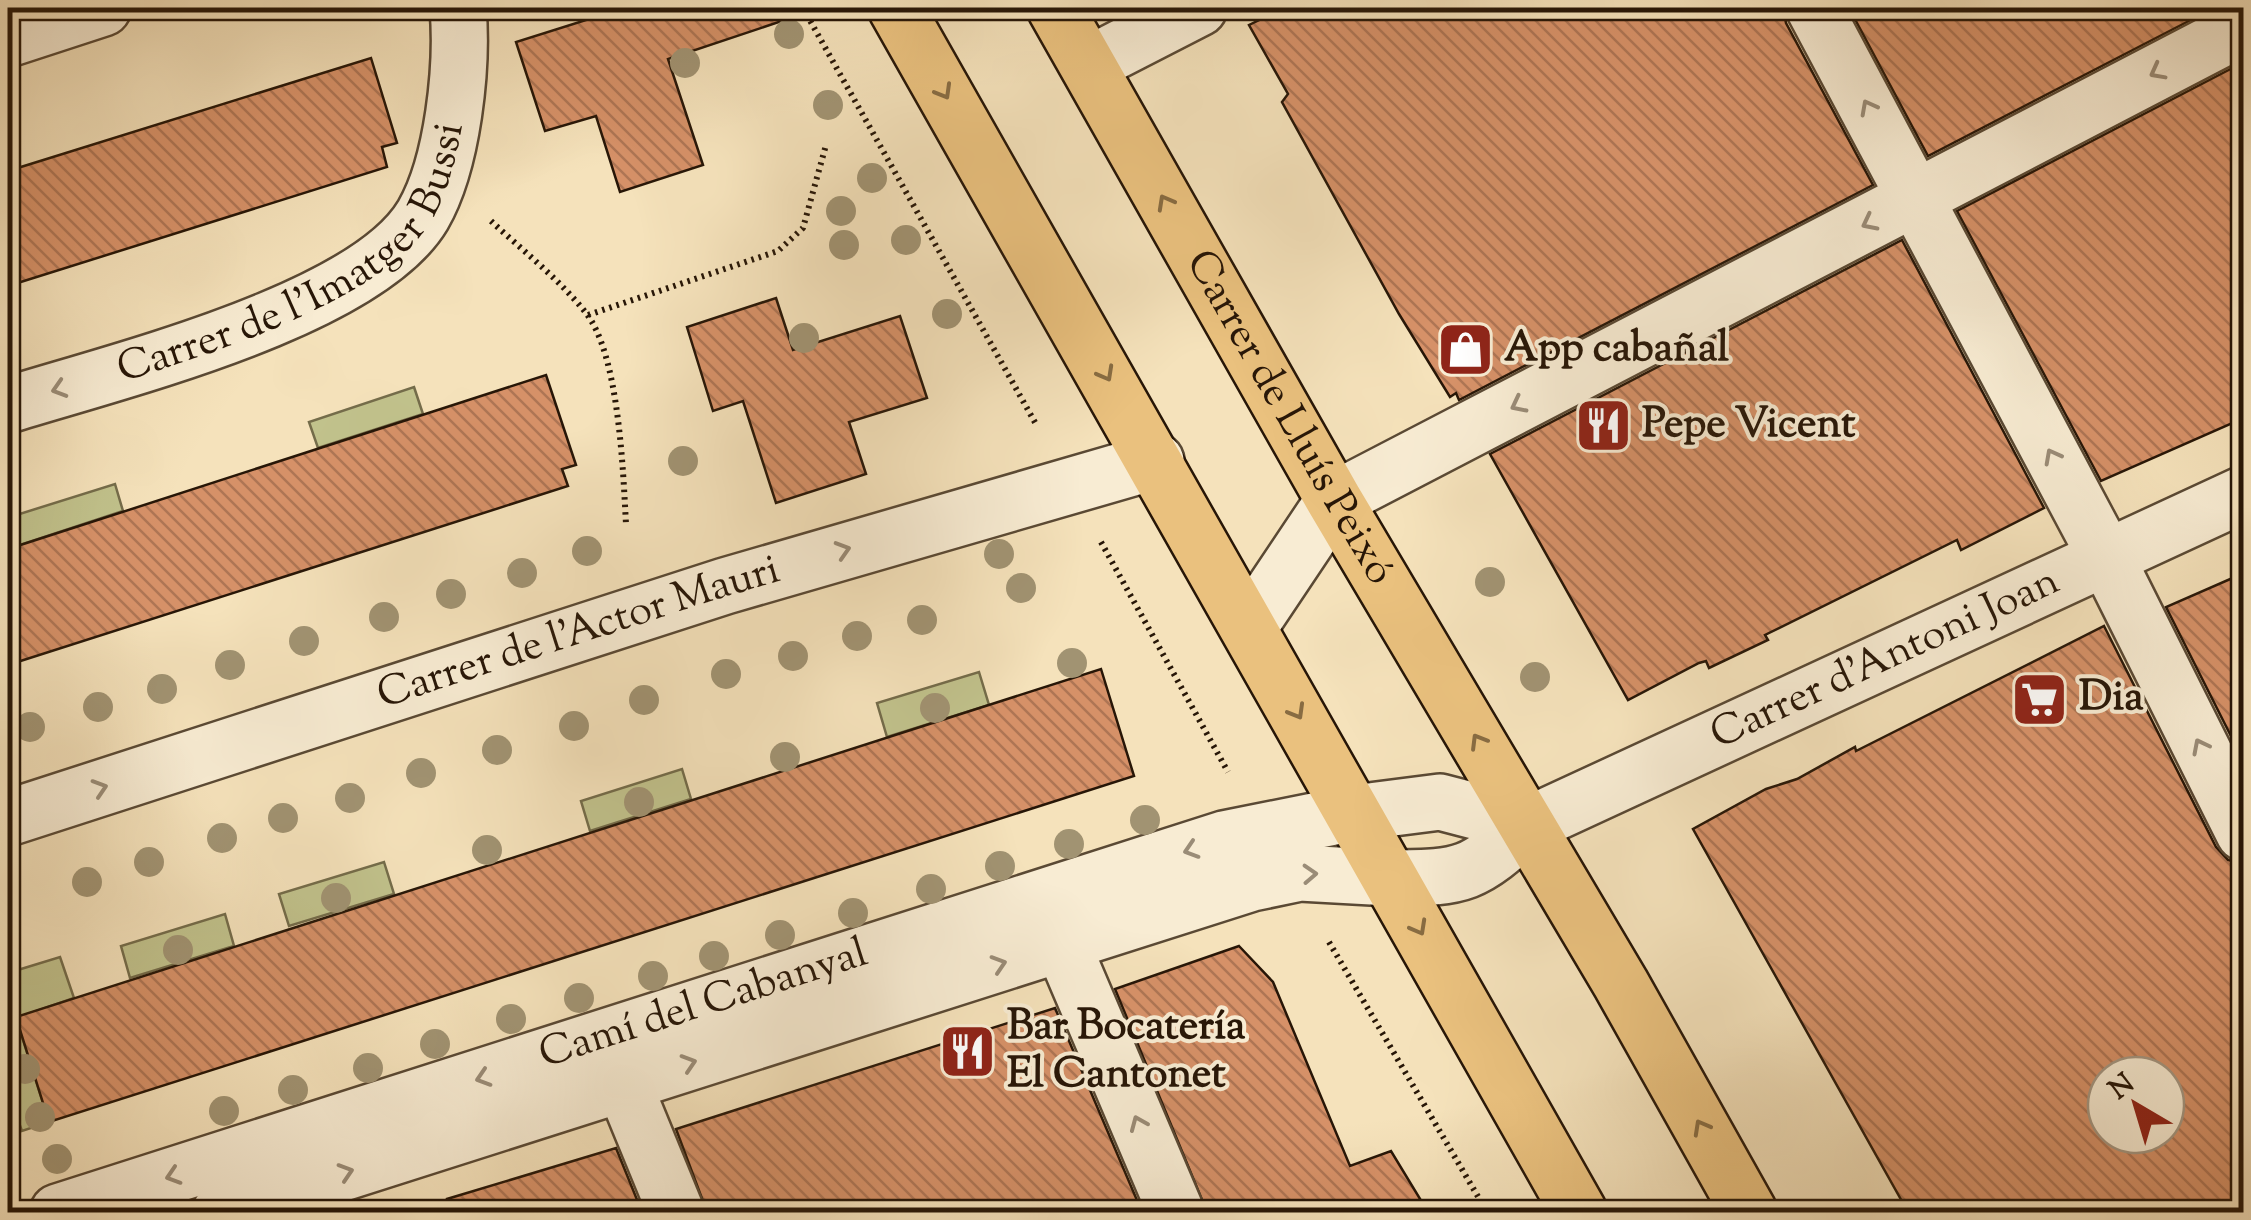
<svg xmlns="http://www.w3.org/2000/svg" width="2251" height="1220" viewBox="0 0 2251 1220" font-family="'Sorts Mill Goudy',serif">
<defs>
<pattern id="building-back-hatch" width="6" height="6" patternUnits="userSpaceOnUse" patternTransform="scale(2.5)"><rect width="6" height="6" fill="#d69168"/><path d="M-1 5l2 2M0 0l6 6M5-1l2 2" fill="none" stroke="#ae7554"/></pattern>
</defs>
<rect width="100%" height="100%" fill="#f5e2bb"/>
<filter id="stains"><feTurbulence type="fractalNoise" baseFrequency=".002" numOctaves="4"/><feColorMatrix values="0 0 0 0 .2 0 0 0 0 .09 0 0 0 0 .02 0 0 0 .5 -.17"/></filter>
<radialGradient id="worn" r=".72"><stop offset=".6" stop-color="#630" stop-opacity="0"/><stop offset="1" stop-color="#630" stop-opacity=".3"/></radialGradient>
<path fill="#c1c28c" stroke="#746c4a" stroke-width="2.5" d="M414 387 423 414 318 448 309 422Z
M115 484 123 511 20 545 10 517Z
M979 672 989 705 887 737 877 703Z
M682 769 691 799 590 831 581 801Z
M384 862 394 894 289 926 279 894Z
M225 914 234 946 130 978 121 946Z
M60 957 74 998 16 1018 49 1122 22 1131 8 1093V973Z"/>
<path fill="url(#building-back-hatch)" stroke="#271607" stroke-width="2.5" fill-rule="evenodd" d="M624 8H789L791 18 668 59 703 165 620 192 596 116 545 131 516 42Z
M1284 8H1783L1786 23 1873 185 1459 400 1456 393 1450 397 1399 314 1282 102 1288 94 1249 25Z
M1849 8H2214L1928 156Z
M371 58 397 143 382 147 387 167 8 286V171Z
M2244 62V418L2101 481 1957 211Z
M1902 240 2044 508 1961 550 1957 540 1765 635 1768 640 1709 668 1706 661 1699 663 1628 700 1490 454Z
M776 298 793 350 900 316 927 398 849 422 866 474 776 503 743 401 713 411 687 327Z
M546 375 576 465 562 469 568 486 8 665V549Z
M2244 573V762L2166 607Z
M2104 626 2216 847 2228 860 2244 864V1212H1908L1693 829 1766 789 1797 779 1855 747 1856 751ZM2106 1075H2166V1135H2106Z
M1101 669 1134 776 49 1122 16 1017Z
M1239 946 1273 982 1350 1166 1391 1151 1428 1212H1207L1115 989Z
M1055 1008 1142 1212H707L676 1129Z
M616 1148 642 1212H449L447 1199Z"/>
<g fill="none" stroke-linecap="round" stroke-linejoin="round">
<defs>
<g id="minor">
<path d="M1814 8 2105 555 2244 833"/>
<path d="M8 39 103 8"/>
<path d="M1088 65 1199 8"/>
<path id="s1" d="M8 405C113 372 366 311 423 215 453 163 463 67 458 8"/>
<path d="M1249 627 1334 500 2244 27"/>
<path id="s2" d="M8 818 725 586 1156 461"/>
<path d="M1048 911 1176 1212"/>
<path d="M610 1051 676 1212"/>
<path id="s3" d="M58 1212 1224 839 1354 813"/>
<path d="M220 1212 1252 883 1300 873 1390 878"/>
</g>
<g id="tertiary">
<path d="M1354 813 1440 802 1528 825"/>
<path id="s4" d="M1390 878C1466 878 1472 875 1528 825L2244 494"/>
</g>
<g id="primary">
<path d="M896 8 1579 1212"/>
<path id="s5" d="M1055 8 1334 500 1621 984 1749 1212"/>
</g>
</defs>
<use href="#minor" stroke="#5a4934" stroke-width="60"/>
<use href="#tertiary" stroke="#5a4934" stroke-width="60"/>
<use href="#primary" stroke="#271607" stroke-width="60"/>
<path stroke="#271607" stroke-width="6" stroke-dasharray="2.5 5" stroke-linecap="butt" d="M803 8 1037 426
M491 221C522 250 559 279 586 313 619 355 623 470 626 524
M588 315 778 251 803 228 826 145
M1101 542 1228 772
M1329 942 1487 1212"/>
<use href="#minor" stroke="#f8ecd3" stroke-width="55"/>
<use href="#tertiary" stroke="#f8ecd3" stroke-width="55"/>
<use href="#primary" stroke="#eac17e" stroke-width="55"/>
</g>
<g fill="#a19372">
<circle cx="789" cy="34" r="15"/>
<circle cx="685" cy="63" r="15"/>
<circle cx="828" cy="105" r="15"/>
<circle cx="872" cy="178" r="15"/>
<circle cx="841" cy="211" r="15"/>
<circle cx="906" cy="240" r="15"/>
<circle cx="844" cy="245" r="15"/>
<circle cx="947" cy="314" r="15"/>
<circle cx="804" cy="338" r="15"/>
<circle cx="683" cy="461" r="15"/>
<circle cx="587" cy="551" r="15"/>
<circle cx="999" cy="554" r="15"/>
<circle cx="522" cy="573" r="15"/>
<circle cx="1490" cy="582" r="15"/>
<circle cx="1021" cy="588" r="15"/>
<circle cx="451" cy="594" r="15"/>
<circle cx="384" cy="617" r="15"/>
<circle cx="922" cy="620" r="15"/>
<circle cx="857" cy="636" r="15"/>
<circle cx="304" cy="641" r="15"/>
<circle cx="793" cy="656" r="15"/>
<circle cx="1072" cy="663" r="15"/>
<circle cx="230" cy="665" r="15"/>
<circle cx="726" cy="674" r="15"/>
<circle cx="1535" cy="677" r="15"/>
<circle cx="162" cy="689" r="15"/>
<circle cx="644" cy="700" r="15"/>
<circle cx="98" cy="707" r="15"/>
<circle cx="935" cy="708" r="15"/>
<circle cx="574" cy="726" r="15"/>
<circle cx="30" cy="727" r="15"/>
<circle cx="497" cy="750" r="15"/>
<circle cx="785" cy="757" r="15"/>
<circle cx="421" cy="773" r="15"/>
<circle cx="350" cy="798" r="15"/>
<circle cx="639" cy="802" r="15"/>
<circle cx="283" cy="818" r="15"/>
<circle cx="1145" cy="820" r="15"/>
<circle cx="222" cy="838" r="15"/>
<circle cx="1069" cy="844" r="15"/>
<circle cx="487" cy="850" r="15"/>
<circle cx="149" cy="862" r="15"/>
<circle cx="1000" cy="866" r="15"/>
<circle cx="87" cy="882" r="15"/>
<circle cx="931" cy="889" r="15"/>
<circle cx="336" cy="898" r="15"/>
<circle cx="853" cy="913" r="15"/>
<circle cx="780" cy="935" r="15"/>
<circle cx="178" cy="950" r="15"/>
<circle cx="714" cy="956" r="15"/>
<circle cx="653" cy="976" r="15"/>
<circle cx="579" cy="998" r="15"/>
<circle cx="511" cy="1019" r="15"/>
<circle cx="435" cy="1044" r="15"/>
<circle cx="368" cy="1068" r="15"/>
<circle cx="25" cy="1069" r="15"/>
<circle cx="293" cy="1090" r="15"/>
<circle cx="224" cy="1111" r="15"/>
<circle cx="40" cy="1117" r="15"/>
<circle cx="57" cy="1159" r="15"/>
</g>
<defs><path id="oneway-chevron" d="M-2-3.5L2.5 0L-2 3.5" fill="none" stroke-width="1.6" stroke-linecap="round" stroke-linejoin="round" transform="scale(2.5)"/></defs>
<g stroke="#9a8c77">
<use href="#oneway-chevron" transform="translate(2157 72) rotate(152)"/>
<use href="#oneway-chevron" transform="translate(1868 107) rotate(-118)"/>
<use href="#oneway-chevron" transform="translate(1869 223) rotate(153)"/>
<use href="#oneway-chevron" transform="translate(59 389) rotate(163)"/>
<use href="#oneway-chevron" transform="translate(1518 405) rotate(153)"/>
<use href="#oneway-chevron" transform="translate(2052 456) rotate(-118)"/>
<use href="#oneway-chevron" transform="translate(843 550) rotate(-17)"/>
<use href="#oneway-chevron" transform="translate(2200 746) rotate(-117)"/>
<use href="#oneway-chevron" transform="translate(100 788) rotate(-18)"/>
<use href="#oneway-chevron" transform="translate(1191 850) rotate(162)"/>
<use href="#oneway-chevron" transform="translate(1310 874) rotate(-3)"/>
<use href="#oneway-chevron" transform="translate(999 964) rotate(-18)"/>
<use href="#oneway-chevron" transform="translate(689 1063) rotate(-18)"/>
<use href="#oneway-chevron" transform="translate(483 1078) rotate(162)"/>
<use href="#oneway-chevron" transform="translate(1138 1123) rotate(-113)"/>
<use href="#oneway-chevron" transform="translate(346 1172) rotate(-18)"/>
<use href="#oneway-chevron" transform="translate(173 1176) rotate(162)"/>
</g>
<g stroke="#886c42">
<use href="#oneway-chevron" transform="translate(944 92) rotate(60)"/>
<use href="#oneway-chevron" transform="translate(1165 202) rotate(-119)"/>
<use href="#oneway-chevron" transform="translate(1106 374) rotate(61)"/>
<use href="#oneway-chevron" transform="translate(1297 712) rotate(60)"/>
<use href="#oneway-chevron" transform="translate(1478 741) rotate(-121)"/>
<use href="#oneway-chevron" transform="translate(1419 928) rotate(61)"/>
<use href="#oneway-chevron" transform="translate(1701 1127) rotate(-119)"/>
</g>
<defs>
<symbol id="shop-square" viewBox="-11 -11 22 22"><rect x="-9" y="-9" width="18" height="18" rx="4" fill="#8f2418" stroke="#f8ecd3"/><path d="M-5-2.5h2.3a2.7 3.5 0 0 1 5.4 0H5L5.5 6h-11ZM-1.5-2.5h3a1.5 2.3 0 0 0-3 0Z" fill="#fff"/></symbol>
<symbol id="restaurant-square" viewBox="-11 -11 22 22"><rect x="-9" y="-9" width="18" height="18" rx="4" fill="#8f2418" stroke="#f8ecd3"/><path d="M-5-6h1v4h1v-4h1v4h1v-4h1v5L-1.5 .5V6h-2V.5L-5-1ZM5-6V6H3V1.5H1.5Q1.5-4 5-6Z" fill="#fff"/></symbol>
<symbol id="supermarket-square" viewBox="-11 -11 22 22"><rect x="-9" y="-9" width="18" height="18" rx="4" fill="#8f2418" stroke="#f8ecd3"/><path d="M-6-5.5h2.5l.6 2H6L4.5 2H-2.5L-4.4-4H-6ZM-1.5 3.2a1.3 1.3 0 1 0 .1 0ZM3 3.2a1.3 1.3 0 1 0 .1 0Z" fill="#fff"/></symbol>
</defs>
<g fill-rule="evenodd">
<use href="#shop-square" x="1434" y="318" width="63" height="63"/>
<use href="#restaurant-square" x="1572" y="394" width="63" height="63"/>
<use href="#supermarket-square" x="2008" y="668" width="63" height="63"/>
<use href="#restaurant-square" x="936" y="1020" width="63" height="63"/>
</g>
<g text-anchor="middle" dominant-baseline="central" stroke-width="8" stroke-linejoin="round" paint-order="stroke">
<g font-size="42" fill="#271607" stroke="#f8ecd3">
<text stroke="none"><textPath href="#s1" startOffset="338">Carrer de l'Imatger Bussi</textPath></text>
<text stroke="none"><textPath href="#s5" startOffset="472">Carrer de Lluís Peixó</textPath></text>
<text stroke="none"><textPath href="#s2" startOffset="600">Carrer de l'Actor Mauri</textPath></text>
<text stroke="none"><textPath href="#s4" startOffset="548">Carrer d'Antoni Joan</textPath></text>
<text stroke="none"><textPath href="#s3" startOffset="678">Camí del Cabanyal</textPath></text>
</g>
<g font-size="42" font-weight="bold" fill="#271607" stroke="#f8ecd3" text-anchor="start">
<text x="1504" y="350">App cabañal</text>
<text x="1642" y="426">Pepe Vicent</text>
<text x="2079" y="699">Dia</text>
<text x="1007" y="1028">Bar Bocatería<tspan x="1007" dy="48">El Cantonet</tspan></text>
</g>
</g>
<rect width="2251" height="1220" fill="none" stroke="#f5e2bb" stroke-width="40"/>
<rect x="10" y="10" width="2231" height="1200" fill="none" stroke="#271607" stroke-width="5"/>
<rect x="20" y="20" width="2211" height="1180" fill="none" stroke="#271607" stroke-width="2.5"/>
<g transform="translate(2136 1105) rotate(322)"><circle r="48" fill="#f8ecd3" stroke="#a49681" stroke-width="2.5"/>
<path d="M0-8L18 38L0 25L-18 38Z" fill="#8f2418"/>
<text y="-15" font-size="28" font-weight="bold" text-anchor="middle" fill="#271607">N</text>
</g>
<rect width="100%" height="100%" filter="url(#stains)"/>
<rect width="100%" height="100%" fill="url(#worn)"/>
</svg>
